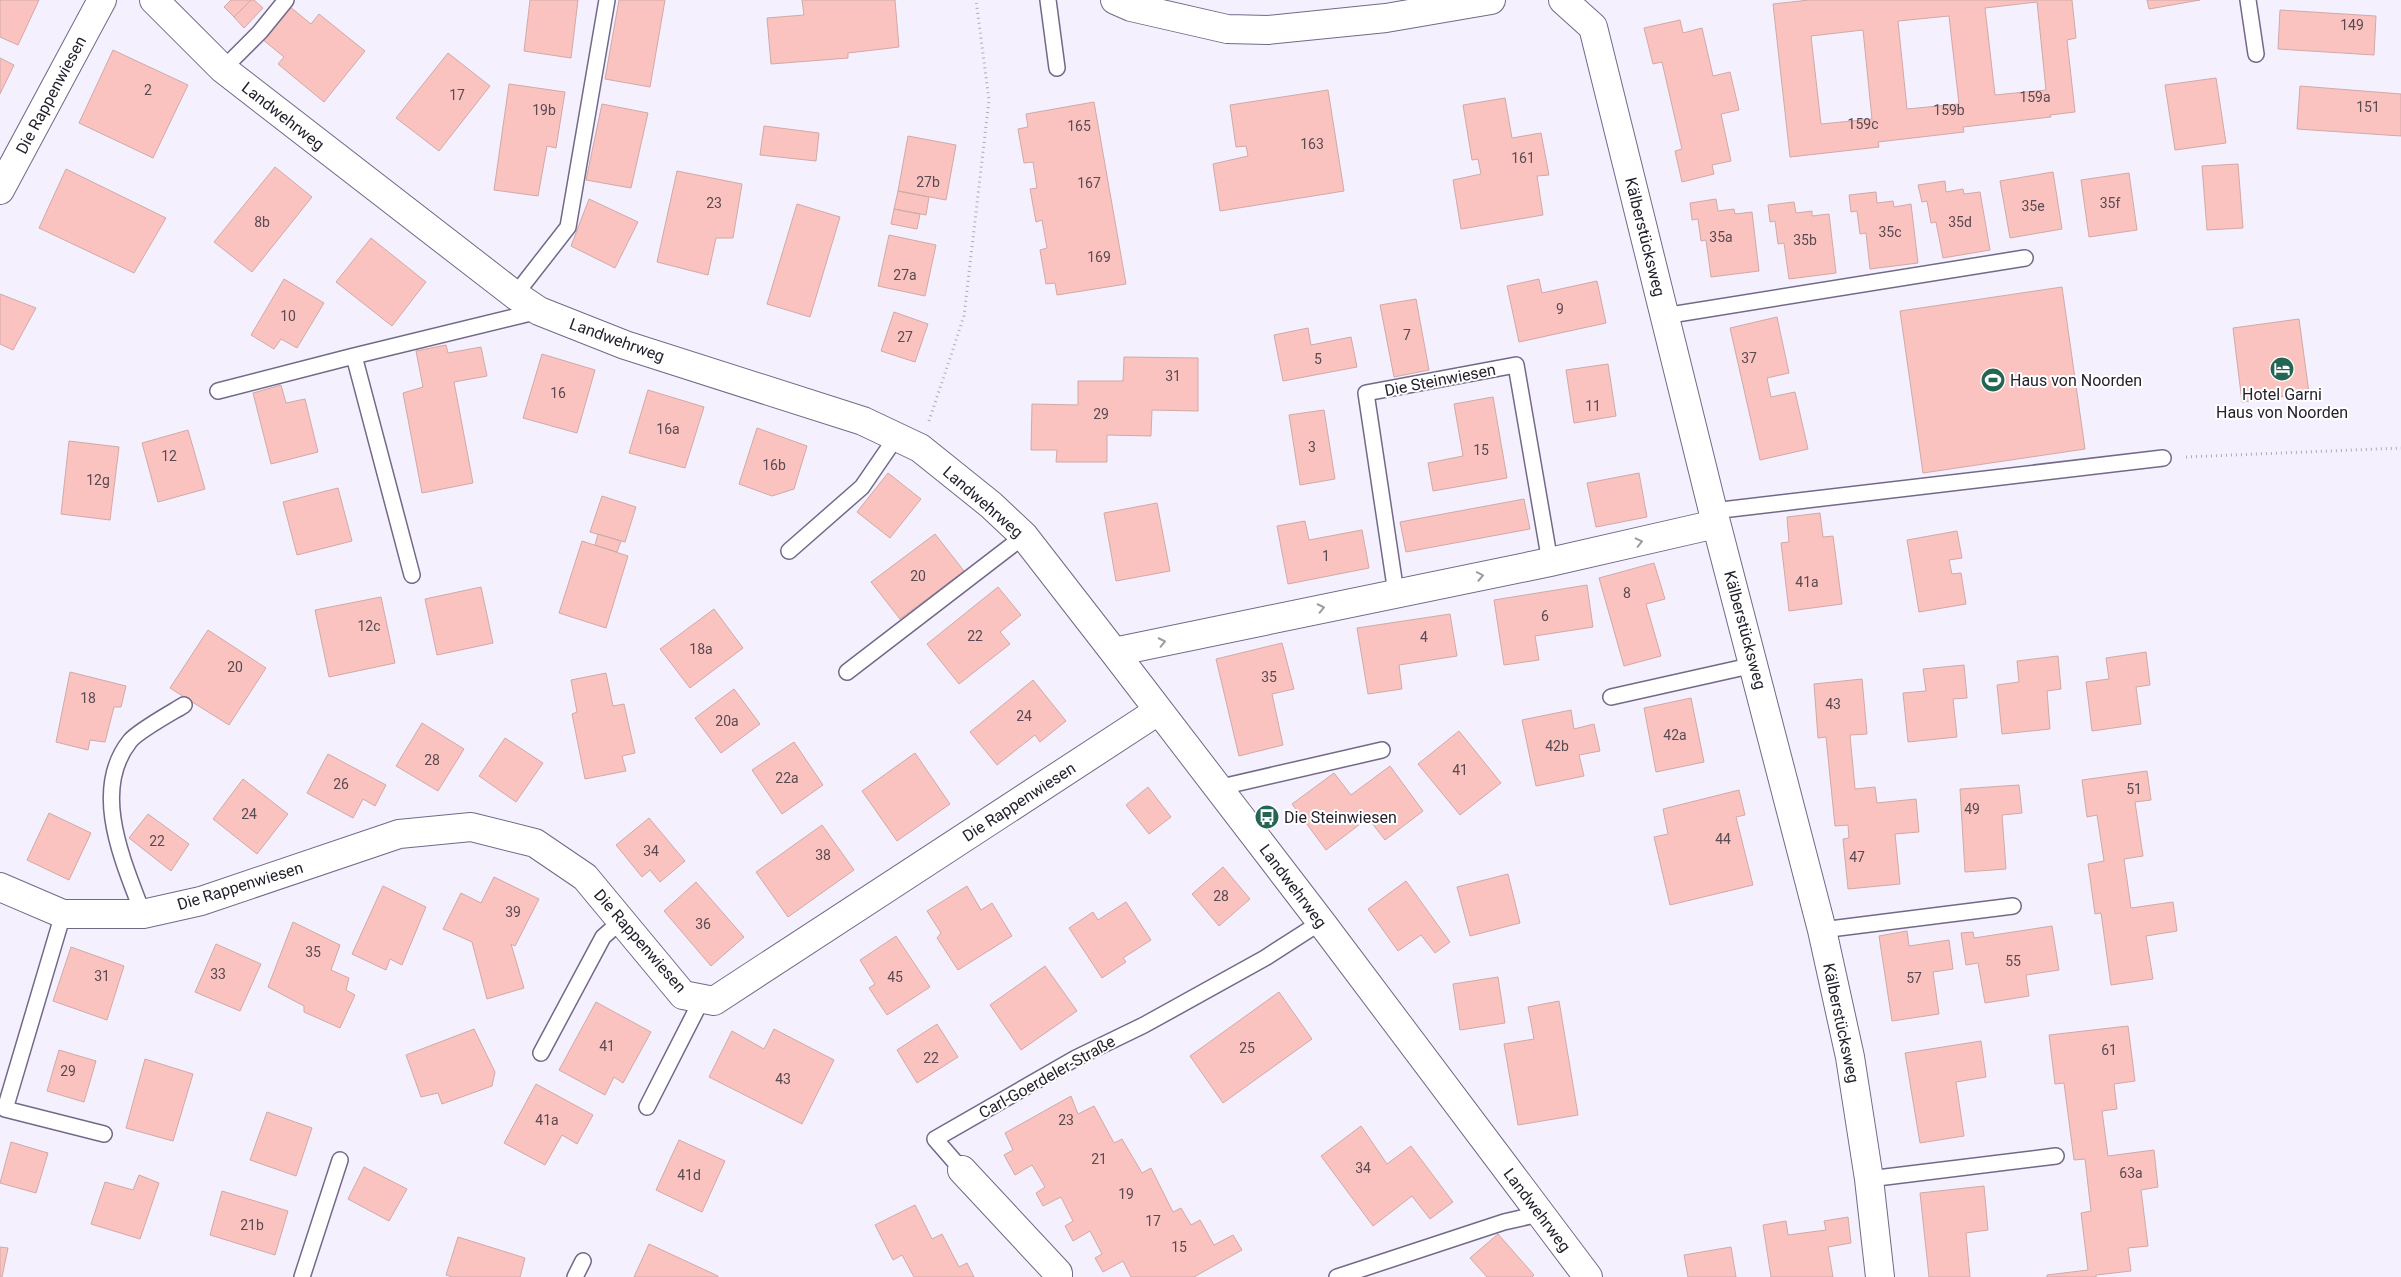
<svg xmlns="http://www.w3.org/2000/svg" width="2401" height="1277" viewBox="0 0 2401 1277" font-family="Roboto,sans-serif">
<rect width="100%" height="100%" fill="#f4f0fe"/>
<path fill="#fac3c0" stroke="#d1a9a7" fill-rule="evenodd" d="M0 0H39L18 45 0 37Z
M231 0H251L234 17 224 7Z
M251 0H254L263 8 244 28 234 17Z
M530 0H578L571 58 524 51Z
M619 0H665L650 87 605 79Z
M802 0H895L899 47 848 53V58L771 64 767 18 804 15Z
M1809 0H2072L2076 38 2067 40 2075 112 2050 115 2051 117 1963 127 1964 132 1878 142 1879 147 1790 157 1773 4ZM2037 2 2046 90 1995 95 1985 8ZM1949 16 1959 104 1907 109 1898 21ZM1863 30 1872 119 1821 124 1811 36Z
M2147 0H2200L2149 9Z
M289 6 311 24 319 14 365 51 324 102 278 64 284 57 262 39Z
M2280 10 2376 16 2374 55 2278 49Z
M1680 20 1683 33 1702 28 1713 76 1730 72 1739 110 1721 114 1731 161 1712 165 1714 174 1682 182 1675 151 1682 149 1662 62 1653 64 1644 28Z
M113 50 188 85 153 158 79 123Z
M448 53 490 86 439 151 396 118Z
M0 58 14 65 0 94Z
M2216 78 2226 143 2175 150 2165 85Z
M509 84 565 92 556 148 547 146 538 196 494 190Z
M2300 86 2401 94V136L2297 129Z
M1328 90 1344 191 1220 211 1213 164 1248 156 1246 146 1236 147 1230 105Z
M1505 98 1512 138 1541 133 1549 175 1537 176 1543 215 1461 229 1453 180 1481 174 1478 159 1472 160 1463 105Z
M1094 102 1126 284 1057 295 1055 283 1046 284 1040 250 1047 248 1042 220 1036 222 1030 189 1037 188 1033 162 1024 163 1018 129 1028 127 1026 114Z
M602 104 648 113 631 188 586 180Z
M764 126 819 133 816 161 760 155Z
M908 136 956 145 946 200 898 191Z
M2238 164 2243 228 2207 230 2202 166Z
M275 167 312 197 252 272 214 242Z
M66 169 166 218 134 273 39 228Z
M677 171 742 184 733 238H716L708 275 657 262Z
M2053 172 2062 229 2010 238 2000 181Z
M2129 173 2137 230 2089 237 2081 180Z
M1945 181 1946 192 1963 189 1964 194 1980 192 1990 250 1943 258 1936 222 1931 223 1927 201 1922 202 1918 185Z
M898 191 929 197 926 215 894 209Z
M1876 192 1877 203 1893 201 1894 207 1911 204 1918 263 1870 269 1866 233 1860 234 1857 211 1851 212 1849 195Z
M589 199 638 222 615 268 571 246Z
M1716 199 1718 211 1734 209 1735 214 1752 212 1759 271 1711 277 1706 240 1701 241 1698 219 1692 220 1690 203Z
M1794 202 1796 213 1812 211V216L1829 214 1836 273 1789 279 1784 243 1778 244 1775 221 1770 222 1768 205Z
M797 204 840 217 810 317 767 304Z
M894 209 920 214 917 229 891 224Z
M889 235 936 245 925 296 878 286Z
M371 238 426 282 392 326 336 282Z
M284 279 324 303 297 348 281 339 274 349 251 335Z
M1539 279 1542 293 1597 281 1606 323 1519 342 1507 286Z
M2062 287 2085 449 1923 473 1900 311Z
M0 294 36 308 13 350 0 344Z
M1416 299 1429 370 1394 377 1380 305Z
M894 312 928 324 915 362 881 351Z
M1777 317 1789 373 1767 378 1771 397 1795 392 1808 449 1760 460 1730 328Z
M2299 319 2309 393 2242 402 2233 328Z
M1308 328 1311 345 1351 337 1357 367 1283 381 1274 335Z
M446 345 448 353 481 347 487 376 454 382 473 483 422 493 403 393 423 387 416 351Z
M542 354 595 370 577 433 523 418Z
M1124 357 1198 358V411L1152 410 1151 436 1107 435V462H1056L1057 450H1031L1032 404 1078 405V381H1123Z
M1608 364 1616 416 1574 423 1566 370Z
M281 385 286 403 305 399 318 452 271 464 253 393Z
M648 390 704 407 685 468 629 453Z
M1493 397 1507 478 1433 491 1428 463 1463 456 1454 404Z
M1324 410 1335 479 1300 485 1289 415Z
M757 428 807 446 794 489 772 496 739 484Z
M188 430 205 489 158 502 142 443Z
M69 441 119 447 110 520 61 514Z
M888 473 921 499 890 538 857 512Z
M1639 473 1647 517 1596 527 1587 483Z
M338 488 352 541 297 555 283 502Z
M602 496 636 507 625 542 590 532Z
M1524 499 1530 529 1406 552 1400 522Z
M1157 503 1170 571 1116 581 1104 513Z
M1820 513 1823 537 1833 536 1842 604 1789 611 1781 543 1789 542 1787 517Z
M1305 521 1309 540 1362 530 1369 568 1288 584 1277 526Z
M1957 531 1962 558 1949 560 1952 574 1961 573 1966 604 1919 612 1907 540Z
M598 534 621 541 617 552 595 545Z
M935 534 964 571 900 619 871 582Z
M582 541 628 556 606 628 559 613Z
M1654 563 1665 599 1646 604 1661 656 1624 666 1599 578Z
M1587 585 1593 627 1535 636 1539 660 1504 665 1494 600Z
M481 587 493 643 437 655 425 599Z
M998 587 1021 615 1000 632 1010 644 959 684 927 644Z
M381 597 395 663 329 677 315 610Z
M714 609 743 648 690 688 660 649Z
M1450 614 1457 656 1399 665 1402 689 1368 694 1357 628Z
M208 630 266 668 229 725 170 688Z
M1282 643 1294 689 1272 694 1283 745 1239 756 1216 659Z
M2146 652 2150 685 2136 687 2141 724 2092 731 2086 682 2109 679 2106 658Z
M2058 656 2061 689 2047 691 2050 729 2002 734 1997 685 2019 682 2017 661Z
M1964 665 1967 698 1953 699 1957 737 1908 742 1903 693 1926 691 1923 669Z
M70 672 126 686 121 707H114L105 742 90 740 88 750 56 742Z
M606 673 613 706 624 704 635 753 622 756 626 771 585 779 572 714 577 712 571 680Z
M1862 679 1867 734 1850 735 1855 789 1875 787 1877 803 1916 799 1919 832 1895 834 1900 884 1848 889 1843 839 1849 838 1848 825 1835 826 1826 737 1818 738 1814 684Z
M1033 680 1066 721 1040 742 1035 735 997 765 970 732Z
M734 689 760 724 721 753 695 718Z
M1691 698 1704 762 1656 772 1644 708Z
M1571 710 1574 729 1594 724 1600 751 1579 755 1584 776 1536 786 1522 720Z
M422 723 464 749 438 791 396 766Z
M1459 731 1501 783 1460 815 1418 764Z
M505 738 543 763 516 802 479 776Z
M794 742 823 785 782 814 752 770Z
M915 753 950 804 897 841 862 791Z
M328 754 386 785 375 806 363 799 353 818 307 793Z
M1390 766 1423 811 1385 840 1368 818 1326 850 1292 804 1334 773 1351 795Z
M2147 771 2151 800 2135 802 2143 856 2124 859 2131 908 2173 902 2177 931 2146 936 2153 979 2111 985 2101 913 2095 914 2088 864 2104 861 2097 815 2087 817 2082 780Z
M243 779 288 814 257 854 213 819Z
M2019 785 2022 813 2002 815 2006 869 1965 872 1960 789Z
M1148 787 1171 817 1149 834 1126 805Z
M1739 790 1745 815 1736 817 1753 885 1670 905 1654 837 1668 834 1663 809Z
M49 813 91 833 69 880 27 860Z
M148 814 189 844 171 871 129 838Z
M649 818 685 861 660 882 650 870 642 877 616 845Z
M822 825 854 870 788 917 756 872Z
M1223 867 1250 899 1219 926 1192 894Z
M1508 874 1520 923 1470 936 1457 887Z
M494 877 539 899 515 946 511 944 524 988 487 999 472 942 443 929 461 893 481 903Z
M1406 881 1450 942 1435 953 1421 935 1398 951 1368 909Z
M696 882 744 937 711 966 664 911Z
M383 886 426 907 402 965 390 959 386 970 352 954Z
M967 886 981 910 992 903 1012 936 958 970 937 938 941 933 927 911Z
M1126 902 1151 940 1123 958 1126 962 1102 978 1069 928 1093 912 1098 920Z
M293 922 340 945 331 970 349 978 346 990 355 995 340 1028 304 1012V1006L268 987Z
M2052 926 2059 970 2026 975 2029 996 1985 1003 1978 963 1966 965 1961 933 1973 932 1974 938Z
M1907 931 1909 946 1949 940 1953 969 1933 972 1939 1014 1892 1021 1879 936Z
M896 936 930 987 887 1015 869 988 875 984 860 960Z
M216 944 261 964 240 1011 195 992Z
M71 947 124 966 107 1020 53 1001Z
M1045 966 1077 1011 1021 1050 990 1005Z
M1498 977 1505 1023 1460 1030 1453 984Z
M1279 992 1312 1039 1223 1103 1190 1056Z
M1559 1001 1578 1115 1518 1125 1504 1044 1534 1039 1528 1007Z
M596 1002 651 1032 623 1083 614 1077 605 1095 559 1070Z
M937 1024 958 1057 917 1083 897 1050Z
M2128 1026 2135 1081 2114 1084 2117 1109 2102 1111 2108 1156 2154 1150 2158 1187 2141 1190 2148 1246 2128 1248 2131 1271 2096 1275V1277H2047V1275L2088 1270 2081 1213 2091 1211 2085 1159 2074 1160 2064 1083 2055 1084 2049 1035Z
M474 1029 495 1072 492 1086 442 1104 438 1093 421 1097 406 1055Z
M774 1029 834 1060 802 1124 709 1077 732 1031 764 1049Z
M1981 1041 1986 1077 1956 1082 1964 1136 1920 1143 1905 1053Z
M59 1050 96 1061 84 1102 47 1091Z
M145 1059 193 1074 173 1141 126 1128Z
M536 1084 593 1115 577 1144 562 1135 545 1165 504 1143Z
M1071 1096 1078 1114 1094 1106 1114 1143 1122 1139 1142 1173 1151 1168 1173 1212 1181 1208 1191 1225 1200 1220 1214 1245 1233 1235 1242 1250 1194 1277H1131L1123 1261 1103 1272 1095 1258 1102 1254 1090 1231 1073 1241 1065 1226 1073 1221 1061 1197 1043 1206 1036 1193 1045 1187 1032 1165 1015 1175 1004 1155 1013 1150 1005 1133Z
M267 1112 312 1128 296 1176 250 1160Z
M1361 1126 1387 1164 1411 1146 1453 1202 1430 1219 1412 1196 1373 1226 1321 1156Z
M679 1140 725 1161 702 1212 656 1190Z
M11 1142 48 1153 36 1193 0 1183Z
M364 1167 407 1189 389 1221 348 1199Z
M139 1175 159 1183 140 1239 91 1224 105 1182 133 1190Z
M1984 1186 1988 1230 1966 1233 1970 1277H1929L1920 1193Z
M222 1191 288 1211 275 1255 210 1235Z
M915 1205 932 1239 942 1234 959 1267 967 1263 974 1277H914L902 1255 893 1260 875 1225Z
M1848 1217 1851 1243 1828 1247 1833 1277H1771L1763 1225 1786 1221 1788 1235 1826 1230 1824 1221Z
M1498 1234 1534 1275 1532 1277H1487L1470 1258Z
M458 1237 525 1258 520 1277H452L446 1275Z
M649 1244 718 1276V1277H634Z
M0 1247 8 1248 2 1277H0Z
M1731 1247 1736 1277H1688L1684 1255Z"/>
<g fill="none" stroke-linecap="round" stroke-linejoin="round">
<defs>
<path id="lane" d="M1048 0 1057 68
M2248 0 2256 54
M223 69 260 32 286 0
M515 295 568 227 607 0
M1664 316 2025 258
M218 391 354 356
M1713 511 2163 458
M789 551 862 487 897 436
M412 575 354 356 539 311
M1396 593 1366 393 1516 365 1550 562
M847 672 1024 536
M1611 697 1754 665
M1217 788 1382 750
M63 914 5 1109 104 1134
M143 914C124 863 90 791 130 741 138 731 171 713 184 705
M1822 930 2013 906
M541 1053 603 937 621 921
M647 1107 702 999
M962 1170 935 1139 1076 1058 1144 1025 1265 958 1321 922
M1869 1179 2056 1156
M302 1277 340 1160
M575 1277 583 1261
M1337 1277 1504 1222 1539 1214"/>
<path id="street" d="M154 0 223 69 515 295 539 311 625 345 863 421 920 448 991 505 1024 536 1114 652 1321 922 1588 1277
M1115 0 1131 7 1227 29 1268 30 1386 18 1491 0
M1563 0 1593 27 1713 511 1822 930 1850 1057 1869 1179 1880 1277
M0 190 102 0
M1114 652 1550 562 1716 524
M0 887 63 914H143L201 901 399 834 471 827 535 843 585 877 683 995 714 1001 1158 711
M962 1170 1058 1273V1277"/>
</defs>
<use href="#lane" stroke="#736987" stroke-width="18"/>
<use href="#street" stroke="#736987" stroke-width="30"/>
<path stroke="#aeaab7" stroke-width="3" stroke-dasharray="1 4" stroke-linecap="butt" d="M929 421 964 316 989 100 976 0
M2186 457 2401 448"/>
<use href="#lane" stroke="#fff" stroke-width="15"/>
<use href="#street" stroke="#fff" stroke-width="28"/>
</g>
<defs><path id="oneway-chevron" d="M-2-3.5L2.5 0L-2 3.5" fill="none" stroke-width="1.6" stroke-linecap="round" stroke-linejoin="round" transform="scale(1.25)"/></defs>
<g stroke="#9d9ba0">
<use href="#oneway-chevron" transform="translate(1639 542) rotate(-13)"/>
<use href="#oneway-chevron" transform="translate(1480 576) rotate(-11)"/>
<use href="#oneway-chevron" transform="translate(1321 608) rotate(-12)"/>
<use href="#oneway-chevron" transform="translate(1162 642) rotate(-12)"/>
</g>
<defs>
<symbol id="hotel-disc" viewBox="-11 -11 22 22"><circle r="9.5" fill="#246553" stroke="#fff"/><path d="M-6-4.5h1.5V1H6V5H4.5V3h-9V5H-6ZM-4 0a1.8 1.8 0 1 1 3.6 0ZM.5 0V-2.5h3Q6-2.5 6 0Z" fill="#fff"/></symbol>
<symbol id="stadium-disc" viewBox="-11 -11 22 22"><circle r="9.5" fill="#246553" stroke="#fff"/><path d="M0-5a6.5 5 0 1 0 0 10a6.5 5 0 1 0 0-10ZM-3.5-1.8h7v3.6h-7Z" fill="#fff"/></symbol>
<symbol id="bus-disc" viewBox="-11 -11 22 22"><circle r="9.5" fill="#246553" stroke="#fff"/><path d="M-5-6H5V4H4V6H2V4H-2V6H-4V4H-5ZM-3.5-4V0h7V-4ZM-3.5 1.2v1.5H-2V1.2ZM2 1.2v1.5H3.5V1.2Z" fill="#fff"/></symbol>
</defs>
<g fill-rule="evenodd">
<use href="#hotel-disc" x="2268" y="355" width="28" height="28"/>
<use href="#stadium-disc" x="1979" y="366" width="28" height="28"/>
<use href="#bus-disc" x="1253" y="803" width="28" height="28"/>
</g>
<g text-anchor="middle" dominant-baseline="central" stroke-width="4" stroke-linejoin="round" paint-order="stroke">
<g font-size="14" fill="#5a4a52">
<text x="2352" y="25">149</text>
<text x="148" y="90">2</text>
<text x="457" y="95">17</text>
<text x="2035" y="97">159a</text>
<text x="2368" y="107">151</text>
<text x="544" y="110">19b</text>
<text x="1949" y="110">159b</text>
<text x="1863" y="124">159c</text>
<text x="1079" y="126">165</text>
<text x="1312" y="144">163</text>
<text x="1523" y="158">161</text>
<text x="928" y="182">27b</text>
<text x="1089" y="183">167</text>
<text x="714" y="203">23</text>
<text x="2110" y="203">35f</text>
<text x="2033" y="206">35e</text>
<text x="262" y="222">8b</text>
<text x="1960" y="222">35d</text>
<text x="1890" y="232">35c</text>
<text x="1721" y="237">35a</text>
<text x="1805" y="240">35b</text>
<text x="1099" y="257">169</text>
<text x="905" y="275">27a</text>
<text x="1560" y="309">9</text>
<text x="288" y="316">10</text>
<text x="1407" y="335">7</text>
<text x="905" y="337">27</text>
<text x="1749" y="358">37</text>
<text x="1318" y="359">5</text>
<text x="1173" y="376">31</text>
<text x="558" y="393">16</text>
<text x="1593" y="406">11</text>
<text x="1101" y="414">29</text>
<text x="668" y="429">16a</text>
<text x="1312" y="447">3</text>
<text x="1481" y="450">15</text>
<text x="169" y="456">12</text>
<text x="774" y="465">16b</text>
<text x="98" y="480">12g</text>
<text x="1326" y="556">1</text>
<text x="918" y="576">20</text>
<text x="1807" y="582">41a</text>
<text x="1627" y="593">8</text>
<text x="1545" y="616">6</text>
<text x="369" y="626">12c</text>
<text x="975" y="636">22</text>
<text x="1424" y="637">4</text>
<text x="701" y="649">18a</text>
<text x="235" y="667">20</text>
<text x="1269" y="677">35</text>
<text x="88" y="698">18</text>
<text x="1833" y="704">43</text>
<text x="1024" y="716">24</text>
<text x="727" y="721">20a</text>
<text x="1675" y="735">42a</text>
<text x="1557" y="746">42b</text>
<text x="432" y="760">28</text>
<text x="1460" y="770">41</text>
<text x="787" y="778">22a</text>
<text x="341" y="784">26</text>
<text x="2134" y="789">51</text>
<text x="1972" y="809">49</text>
<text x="249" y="814">24</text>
<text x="1723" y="839">44</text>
<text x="157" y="841">22</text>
<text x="651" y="851">34</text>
<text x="823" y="855">38</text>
<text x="1857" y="857">47</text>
<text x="1221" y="896">28</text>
<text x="513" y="912">39</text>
<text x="703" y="924">36</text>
<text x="313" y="952">35</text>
<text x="2013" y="961">55</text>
<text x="218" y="974">33</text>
<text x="102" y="976">31</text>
<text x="895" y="977">45</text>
<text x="1914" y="978">57</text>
<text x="607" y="1046">41</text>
<text x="1247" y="1048">25</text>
<text x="2109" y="1050">61</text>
<text x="931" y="1058">22</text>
<text x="68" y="1071">29</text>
<text x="783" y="1079">43</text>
<text x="547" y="1120">41a</text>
<text x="1066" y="1120">23</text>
<text x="1099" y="1159">21</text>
<text x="1363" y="1168">34</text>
<text x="2131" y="1173">63a</text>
<text x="689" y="1175">41d</text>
<text x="1126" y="1194">19</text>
<text x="1153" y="1221">17</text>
<text x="252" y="1225">21b</text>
<text x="1179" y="1247">15</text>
</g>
<g font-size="16" fill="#25212d" stroke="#fff">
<text transform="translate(51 95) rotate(-62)">Die Rappenwiesen</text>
<text transform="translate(283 116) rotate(38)">Landwehrweg</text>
<text transform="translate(1645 237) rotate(76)">Kälberstücksweg</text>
<text transform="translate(617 340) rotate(20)">Landwehrweg</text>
<text transform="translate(1440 380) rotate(-11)">Die Steinwiesen</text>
<text transform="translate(983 502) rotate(41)">Landwehrweg</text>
<text transform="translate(1745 630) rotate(75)">Kälberstücksweg</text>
<text transform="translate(1019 802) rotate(-33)">Die Rappenwiesen</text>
<text transform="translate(240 886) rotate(-17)">Die Rappenwiesen</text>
<text transform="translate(1293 886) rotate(53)">Landwehrweg</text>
<text transform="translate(640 941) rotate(49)">Die Rappenwiesen</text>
<text transform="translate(1841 1023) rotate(78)">Kälberstücksweg</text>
<text transform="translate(1047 1077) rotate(-29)">Carl-Goerdeler-Straße</text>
<text transform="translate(1537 1210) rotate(53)">Landwehrweg</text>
</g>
<g font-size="16" fill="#25212d" stroke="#fff" text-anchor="start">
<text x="2010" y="380">Haus von Noorden</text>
<text x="2282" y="394" text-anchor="middle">Hotel Garni<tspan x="2282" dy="18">Haus von Noorden</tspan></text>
<text x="1284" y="817">Die Steinwiesen</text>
</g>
</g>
</svg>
